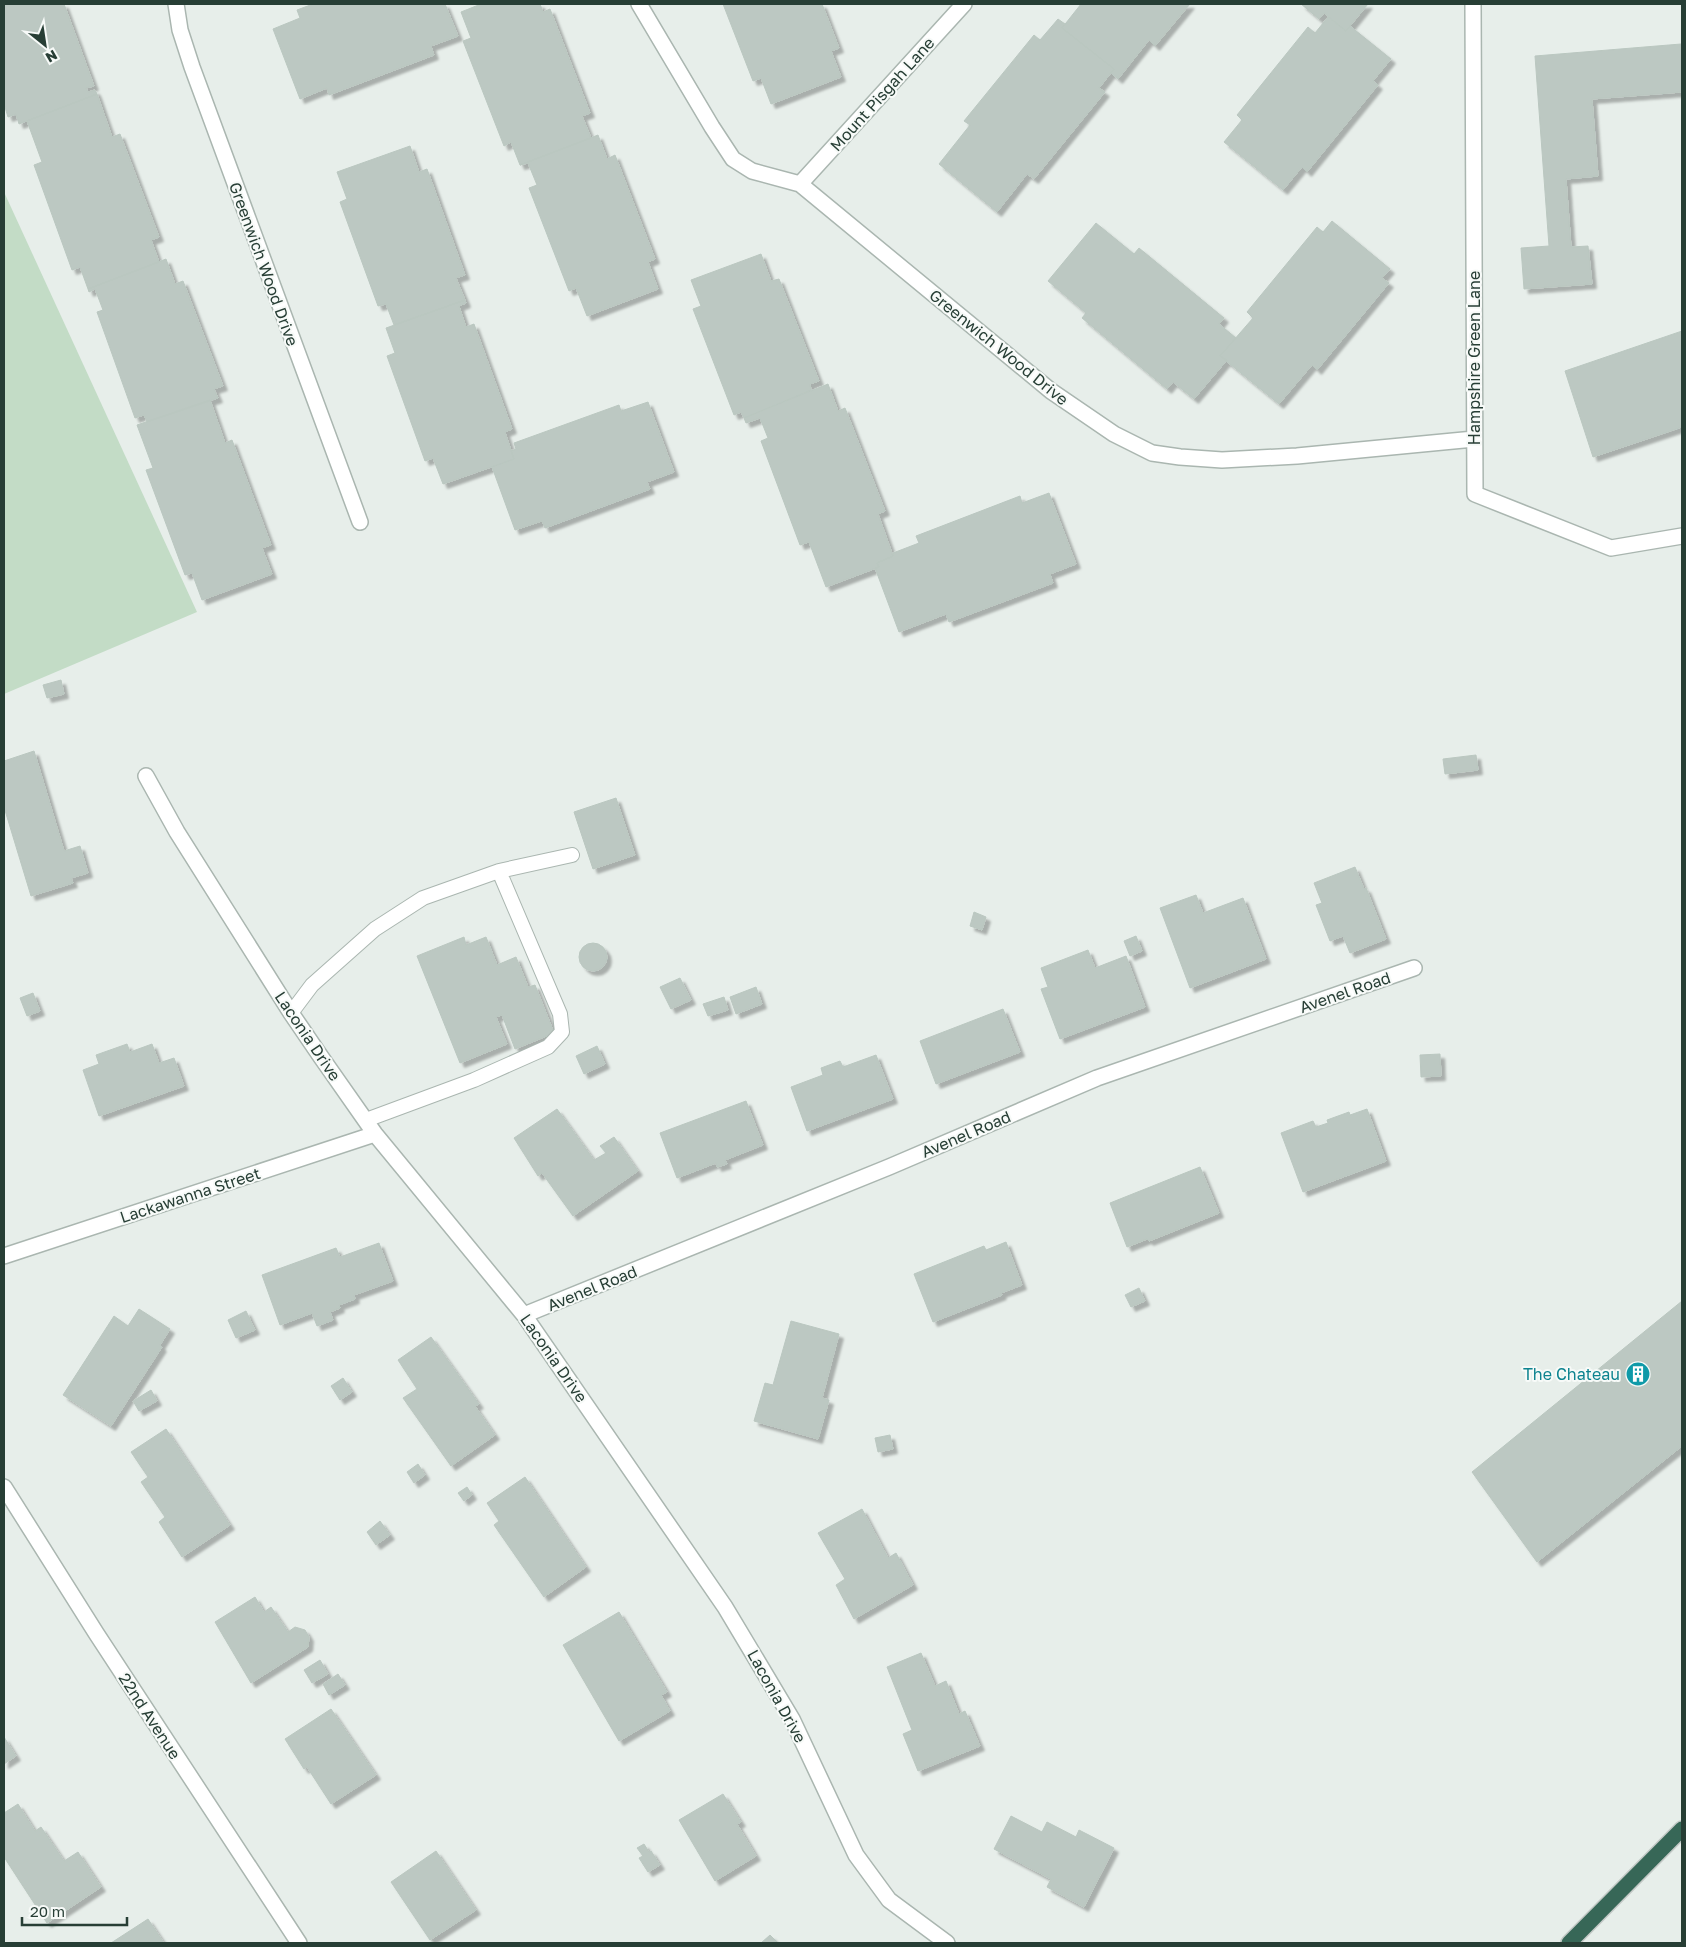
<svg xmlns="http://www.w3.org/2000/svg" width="1686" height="1947" viewBox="0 0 1686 1947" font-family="'Golos Text',sans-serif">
<defs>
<filter id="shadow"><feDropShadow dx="4.5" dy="4.5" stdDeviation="1" flood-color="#0004"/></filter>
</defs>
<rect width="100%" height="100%" fill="#e7eeea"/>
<path fill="#c3dcc6" d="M4 192 197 612 4 694Z"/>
<path fill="#bcc8c2" stroke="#bac7c0" filter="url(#shadow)" d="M4 4H64L94 86 86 88 88 92 95 90 97 94 19 124 16 114 8 117 4 104Z
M313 4H445L458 36 431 46 434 55 329 95 327 88 300 99 273 29 300 18 297 10Z
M481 4H540L543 12 550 9 590 113 582 116 591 138 520 165 511 142 504 146 463 41 471 38 461 12Z
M723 4H822L839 48 831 51 841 77 771 104 761 78 753 81Z
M1081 4H1190L1155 46 1149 40 1118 79 1111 73 1114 69 1062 28Z
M1301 4H1368L1346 31 1324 13 1319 19Z
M1328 17 1346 31 1350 26 1391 59 1373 81 1378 85 1307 172 1302 167 1283 190 1224 142 1242 120 1237 115 1308 27 1315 33Z
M1058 19 1065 24 1062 28 1114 69 1099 88 1105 92 1034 179 1027 174 997 212 939 164 970 125 964 121 1034 35 1040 40Z
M1681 44 1682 92 1592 99 1598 176 1566 179 1571 247 1588 246 1592 284 1524 289 1521 248 1549 246 1535 56Z
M97 94 112 137 120 134 159 237 151 240 159 262 88 289 80 267 72 270 34 165 42 162 27 121Z
M598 135 607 159 615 155 655 259 648 262 658 289 587 316 576 288 569 291 529 188 537 185 528 163 520 165Z
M410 146 419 172 427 169 465 275 456 278 465 300 394 325 386 304 378 306 340 202 347 199 337 172Z
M1332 221 1390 269 1382 278 1389 283 1317 370 1312 365 1279 404 1220 356 1253 318 1247 312 1317 227 1323 232Z
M1096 223 1134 254 1139 248 1224 318 1219 324 1236 338 1220 356 1227 360 1194 399 1173 382 1167 389 1082 318 1086 313 1048 281Z
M761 254 771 281 779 279 819 381 810 384 811 390 744 418 741 412 734 415 693 309 701 306 691 280Z
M166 259 175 284 183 281 223 386 214 389 218 398 147 422 144 415 135 418 97 312 103 310 95 289 89 292 88 289Z
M465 300 466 303 459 306 466 327 474 324 512 429 505 432 514 459 443 484 433 458 425 461 387 356 395 353 386 328Z
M1682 331V427L1593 457 1565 371Z
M828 384 838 411 845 408 885 511 878 514 893 556 877 563 879 567 826 587 809 542 800 545 761 441 768 438 760 418 746 423 744 418Z
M210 400 225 443 232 440 271 545 262 548 272 574 202 600 192 573 185 575 146 470 153 468 137 425Z
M648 402 674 472 647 482 650 489 545 528 542 521 515 530 492 467 514 459 511 451 516 449 514 443 619 405 621 411Z
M1049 493 1076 564 1050 574 1053 583 949 622 946 614 899 632 875 568 879 567 877 563 893 556V553L919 543 916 536 1020 496 1022 503Z
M61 680 64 694 47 698 43 685Z
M34 751 64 851 80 846 88 873 71 878 73 883 31 896 4 807V761Z
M1476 755 1478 770 1445 774 1443 759Z
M616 798 635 855 593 869 574 812Z
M1355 867 1364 889 1366 888 1386 939 1350 953 1343 936 1330 941 1316 905 1322 903 1314 883Z
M1196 895 1203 913 1243 898 1266 959 1190 988 1160 908Z
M974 912 986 917 982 930 970 926Z
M1136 936 1142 951 1130 956 1124 941Z
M464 937 466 945 486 937 497 965 516 957 528 987 535 985 554 1033 515 1049 502 1015 496 1017 507 1044 460 1063 417 956Z
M579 957a14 14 0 1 1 28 0a14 14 0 1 1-28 0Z
M1088 950 1095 968 1126 956 1145 1007 1060 1039 1041 989 1048 987 1041 968Z
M680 978 691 1000 671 1009 660 987Z
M756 987 762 1004 736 1014 730 997Z
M33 993 40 1011 27 1016 20 998Z
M724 997 728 1010 708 1016 703 1004Z
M1003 1009 1020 1052 936 1084 920 1041Z
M127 1044 130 1052 152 1044 159 1063 174 1058 184 1086 99 1116 83 1070 99 1064 96 1055Z
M597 1046 605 1064 584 1074 576 1056Z
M1440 1054 1441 1076 1421 1077 1420 1055Z
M876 1055 893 1099 807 1131 791 1087 823 1075 821 1068 840 1061 843 1067Z
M746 1101 763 1145 725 1160 727 1164 717 1167 716 1163 677 1178 660 1133Z
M557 1109 594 1160 606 1153 600 1146 614 1137 638 1171 573 1216 542 1173 538 1176 514 1138Z
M1367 1109 1386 1161 1303 1192 1281 1133 1313 1121 1316 1127 1328 1123 1327 1120 1349 1112 1350 1115Z
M1200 1167 1219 1213 1149 1241 1147 1239 1127 1247 1110 1203Z
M1006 1242 1022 1285 1001 1293 1002 1295 933 1322 914 1274 984 1246 986 1250Z
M379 1243 393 1281 354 1295 355 1299 339 1305 340 1308 330 1312 333 1320 317 1326 312 1313 280 1325 262 1275 336 1248 340 1257Z
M1139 1288 1145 1301 1131 1307 1125 1295Z
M1682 1301V1446L1537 1562 1472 1472Z
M139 1309 170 1329 160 1345 162 1347 111 1426 63 1395 114 1316 128 1326Z
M246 1311 255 1330 236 1338 228 1320Z
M791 1321 839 1334 822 1398 829 1400 818 1439 754 1421 765 1383 773 1385Z
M431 1337 479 1404 475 1406 495 1435 451 1466 403 1398 417 1389 398 1360Z
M343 1378 352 1392 340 1400 331 1386Z
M151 1390 157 1401 139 1411 133 1401Z
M166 1429 230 1525 182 1557 159 1522 165 1517 141 1482 148 1477 131 1452Z
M890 1435 893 1449 878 1452 875 1438Z
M418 1464 425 1475 414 1483 407 1472Z
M525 1477 586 1567 544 1597 494 1525 499 1521 487 1503Z
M467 1487 472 1495 464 1501 458 1493Z
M862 1509 888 1558 896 1553 913 1585 854 1619 836 1585 845 1579 818 1533Z
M380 1521 390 1535 376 1545 367 1532Z
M255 1597 264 1612 271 1607 288 1632 295 1627 305 1630 309 1637 308 1647 251 1683 215 1622Z
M619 1612 667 1692 661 1695 670 1711 619 1741 563 1645Z
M921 1653 935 1686 946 1681 959 1714 965 1711 980 1746 918 1771 903 1734 912 1730 887 1667Z
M320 1660 328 1674 312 1683 304 1670Z
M338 1674 345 1685 329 1695 323 1684Z
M331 1709 376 1775 331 1804 307 1767 304 1769 285 1739Z
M4 1737 16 1756 4 1764Z
M723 1794 741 1822 737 1824 756 1856 715 1881 679 1820Z
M18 1804 35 1831 41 1827 64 1861 78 1852 101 1887 47 1923 4 1857V1813Z
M1011 1816 1042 1832 1047 1822 1076 1837 1079 1830 1114 1848 1084 1907 1047 1887 1051 1879 994 1849Z
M644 1844 649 1852 651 1851 660 1865 648 1872 639 1858 643 1856 637 1848Z
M436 1851 476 1910 430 1940 391 1882Z
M148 1919 164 1943H111Z
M770 1935 778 1943H761Z"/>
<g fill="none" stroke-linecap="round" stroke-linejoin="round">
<defs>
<path id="lane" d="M291 1013 312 985 375 929 423 898 499 871 572 855
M366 1120 474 1080 548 1047 562 1032 560 1014 499 871"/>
<path id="street" d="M176 4 180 30 192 67 360 522
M639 4 712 127 733 159 752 171 800 184 1051 391 1114 434 1152 453 1180 457 1222 460 1297 456 1474 439
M1473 4 1475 494 1611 548 1682 536
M800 184 964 4
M146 776 177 832 291 1013 321 1057 375 1134 524 1315 725 1607 792 1719 856 1855 889 1900 947 1943
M4 1256 375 1134
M524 1315 889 1167 1097 1078 1414 968
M4 1487 96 1633 299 1943"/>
<path id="highway" d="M1569 1943 1682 1829"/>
</defs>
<use href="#lane" stroke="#aab6b0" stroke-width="16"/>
<use href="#street" stroke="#aab6b0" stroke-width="18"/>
<use href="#highway" stroke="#c3c9c6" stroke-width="18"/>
<use href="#lane" stroke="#fff" stroke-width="14"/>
<use href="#street" stroke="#fff" stroke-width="15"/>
<use href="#highway" stroke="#376757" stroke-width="15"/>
</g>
<defs>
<symbol id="building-disc" viewBox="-11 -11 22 22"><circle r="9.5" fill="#0f9aa8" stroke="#f7faf8"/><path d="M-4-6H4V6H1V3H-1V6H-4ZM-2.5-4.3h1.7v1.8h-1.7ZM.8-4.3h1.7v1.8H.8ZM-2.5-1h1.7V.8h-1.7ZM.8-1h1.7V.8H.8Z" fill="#fff"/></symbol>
</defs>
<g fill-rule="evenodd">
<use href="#building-disc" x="1624" y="1360" width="28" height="28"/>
</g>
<g text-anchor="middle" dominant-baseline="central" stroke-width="4" stroke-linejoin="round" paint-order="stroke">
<g font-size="16" fill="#273e35" stroke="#f7faf8">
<text transform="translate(882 94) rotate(-48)">Mount Pisgah Lane</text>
<text transform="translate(264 264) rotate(70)">Greenwich Wood Drive</text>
<text transform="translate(999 347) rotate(39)">Greenwich Wood Drive</text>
<text transform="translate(1474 358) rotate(-90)">Hampshire Green Lane</text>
<text transform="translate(1345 992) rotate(-19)">Avenel Road</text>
<text transform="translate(308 1036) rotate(56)">Laconia Drive</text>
<text transform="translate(966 1134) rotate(-23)">Avenel Road</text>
<text transform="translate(190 1195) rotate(-18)">Lackawanna Street</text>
<text transform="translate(592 1288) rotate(-22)">Avenel Road</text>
<text transform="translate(554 1358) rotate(55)">Laconia Drive</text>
<text transform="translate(777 1696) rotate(61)">Laconia Drive</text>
<text transform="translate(150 1716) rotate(57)">22nd Avenue</text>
</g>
<g font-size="16" fill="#0d838f" stroke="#f7faf8" text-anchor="end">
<text x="1620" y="1374">The Chateau</text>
</g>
</g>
<rect width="1686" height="1947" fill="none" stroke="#273e35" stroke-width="10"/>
<g transform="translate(45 45) rotate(150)" stroke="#f7faf8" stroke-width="4" paint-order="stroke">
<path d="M0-4L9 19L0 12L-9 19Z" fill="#273e35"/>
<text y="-8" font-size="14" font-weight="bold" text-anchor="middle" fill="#273e35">N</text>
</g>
<path d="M22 1917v8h105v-8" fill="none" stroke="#273e35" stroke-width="2.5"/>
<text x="30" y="1917" font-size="15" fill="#273e35" stroke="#f7faf8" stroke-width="4" paint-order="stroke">20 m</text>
</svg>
